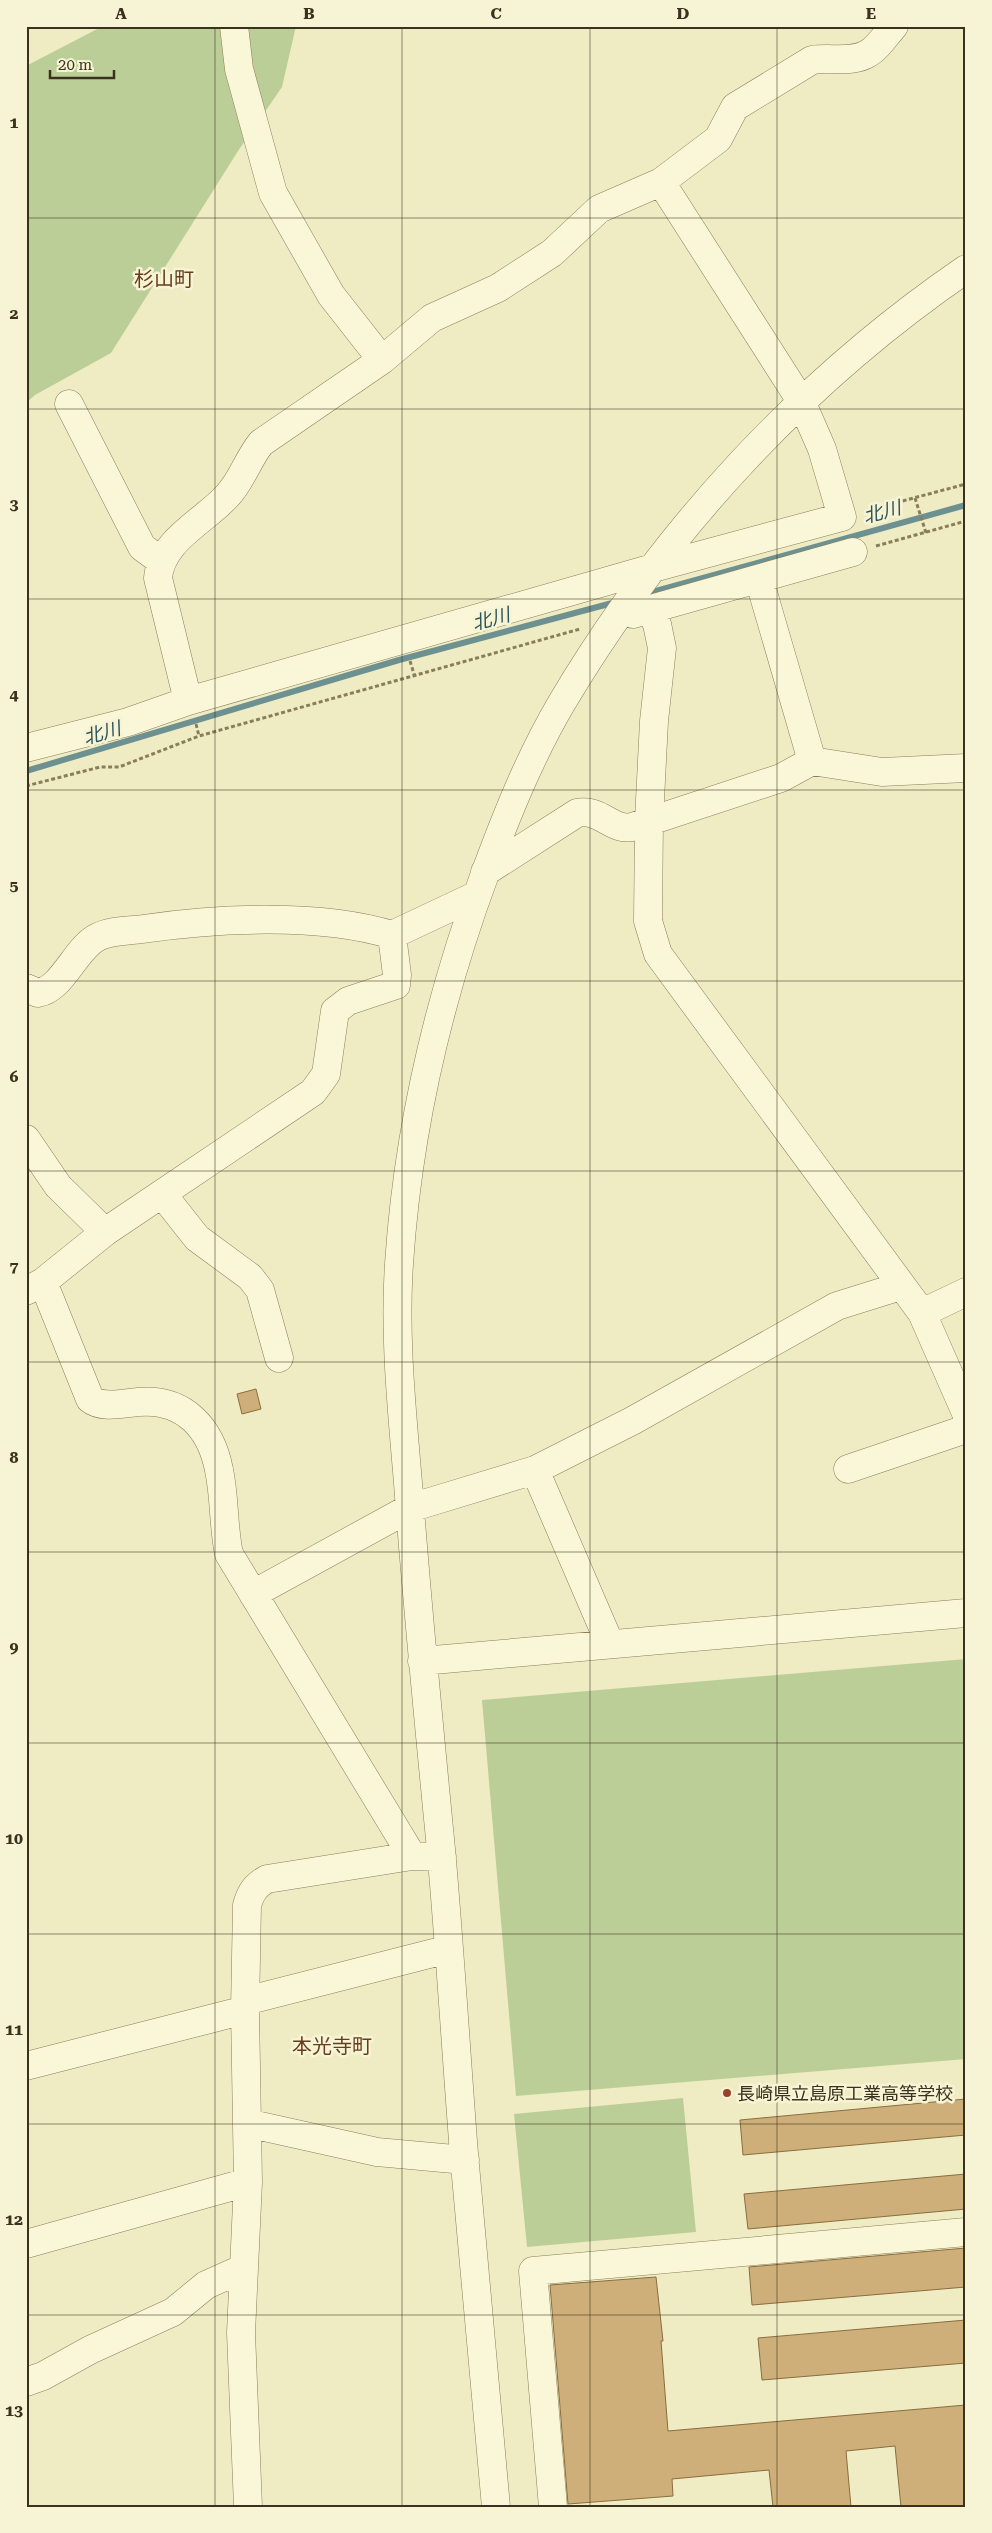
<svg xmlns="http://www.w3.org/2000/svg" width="992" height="2533" viewBox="0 0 992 2533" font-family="'Roboto Serif','Noto Sans JP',serif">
<rect width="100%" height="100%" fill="#efecc4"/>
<path fill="#bcce98" d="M103 26H296L282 87 238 151 111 353 35 395 26 403V66Z
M966 1659V2059L516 2096 482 1700Z
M683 2098 696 2232 527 2247 514 2114Z"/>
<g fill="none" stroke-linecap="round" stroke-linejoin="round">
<path stroke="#6d9190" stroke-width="6" d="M645 594 966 505
M26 771 399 660 616 602"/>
</g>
<path fill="#ceaf79" stroke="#8a6d3f" d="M256 1389 261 1409 242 1414 237 1394Z
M966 2099V2135L743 2155 740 2120Z
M966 2174V2209L748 2229 744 2194Z
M966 2248V2287L752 2305 749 2267Z
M656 2277 663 2341H661L668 2431 966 2405V2507H901L895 2446 846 2451 851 2507H773L769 2470 672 2479 673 2496 568 2504 550 2285Z
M966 2320V2363L762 2380 758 2338Z"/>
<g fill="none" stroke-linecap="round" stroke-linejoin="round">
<defs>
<path id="minor" d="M234 26 239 69 273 193 331 295 382 360
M69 404 142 547 161 561
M759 579 812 761
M650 610 657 624 662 648 654 721 649 820 648 921 658 954 922 1313 966 1413
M633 614 853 552
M188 701 158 578C161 540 205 521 228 495 242 480 248 459 261 443L382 360 432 318 498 288 552 253 599 209 661 182 718 139 735 107 812 60C829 57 852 63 867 54 877 49 886 35 894 26
M26 748 128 722 188 701 653 568 842 517 822 449 801 401 661 182
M485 872 577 813C601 808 611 831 632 827L781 778 812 761 882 772 966 768
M26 988 38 993C63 989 76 947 98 937 111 930 129 931 143 929 217 918 321 913 392 935L477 895
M26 1139 58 1186 105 1232
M163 1195 197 1238 250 1277 260 1290 279 1358
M43 1282 90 1399C102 1409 124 1403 138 1402 184 1398 211 1428 219 1470 225 1498 223 1526 229 1554L412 1856
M26 1291 43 1282 105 1232 313 1092 326 1074 335 1011 348 1001 396 985 397 975 392 935
M922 1313 966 1292
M848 1469 966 1429
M535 1470 610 1644
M253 1594 410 1508 535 1470 632 1421 837 1306 901 1286
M422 1661 966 1613
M245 2001 449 1949
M26 2066 245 2010
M247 2123 377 2152 465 2160
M26 2244 248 2182
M26 2382 43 2376 90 2350 173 2312 206 2285 244 2268
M248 2507 241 2333 248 2182 245 2010 247 1905C251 1892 255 1886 267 1879L412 1856 442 1857
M496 2507C485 2389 474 2271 464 2154 456 2052 450 1950 441 1849 429 1727 417 1605 408 1483 402 1411 394 1337 399 1264 408 1129 439 997 486 871 507 814 530 757 561 704 663 532 801 382 966 269
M553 2507 533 2271 966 2232"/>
</defs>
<use href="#minor" stroke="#8a7e5a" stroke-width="29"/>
<path stroke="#8a7e5a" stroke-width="3" stroke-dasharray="4 2.5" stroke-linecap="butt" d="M915 498 926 533
M865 511 966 484
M876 546 966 521
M410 661 415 677
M196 724 199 736
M26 786 100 767H119L199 736 580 629"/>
<use href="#minor" stroke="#f9f7d8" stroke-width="28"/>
</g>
<path fill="none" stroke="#3a321e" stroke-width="1" stroke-opacity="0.55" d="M215 26V2507M402 26V2507M590 26V2507M777 26V2507M26 218H966M26 409H966M26 599H966M26 790H966M26 981H966M26 1171H966M26 1362H966M26 1552H966M26 1743H966M26 1934H966M26 2124H966M26 2315H966"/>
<circle fill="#9b4129" stroke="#f6f4d4" stroke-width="2" cx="727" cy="2093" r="5"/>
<g text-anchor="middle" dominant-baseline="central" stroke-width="5" stroke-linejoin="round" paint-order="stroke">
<g font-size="18" fill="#3a321e" stroke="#f6f4d4" text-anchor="start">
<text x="737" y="2093">長崎県立島原工業高等学校</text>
</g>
<g font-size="19" font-style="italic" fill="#2d535a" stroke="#f6f4d4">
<text transform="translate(882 512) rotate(-15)">北川</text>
<text transform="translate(491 619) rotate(-15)">北川</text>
<text transform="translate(102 733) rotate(-16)">北川</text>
</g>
<g font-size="20" fill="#683d1d" stroke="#f6f4d4">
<text x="164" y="279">杉山町</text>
<text x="332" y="2046">本光寺町</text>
</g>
</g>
<rect width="992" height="2533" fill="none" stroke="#f6f4d4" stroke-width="55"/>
<path d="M50 70v8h64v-8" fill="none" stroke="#3a321e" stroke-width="2.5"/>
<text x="58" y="70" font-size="15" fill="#3a321e" stroke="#f6f4d4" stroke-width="4" paint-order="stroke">20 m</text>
<rect x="28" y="28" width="936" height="2478" fill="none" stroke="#3a321e" stroke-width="2"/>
<g font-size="16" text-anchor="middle" font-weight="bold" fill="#3a321e">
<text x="121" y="19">A</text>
<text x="309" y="19">B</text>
<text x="496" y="19">C</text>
<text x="683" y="19">D</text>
<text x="871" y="19">E</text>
<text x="14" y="128">1</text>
<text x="14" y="319">2</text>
<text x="14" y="510">3</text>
<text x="14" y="700">4</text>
<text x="14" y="891">5</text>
<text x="14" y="1082">6</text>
<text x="14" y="1272">7</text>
<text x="14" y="1463">8</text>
<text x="14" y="1653">9</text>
<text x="14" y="1844">10</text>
<text x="14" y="2035">11</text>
<text x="14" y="2225">12</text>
<text x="14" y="2416">13</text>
</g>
</svg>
